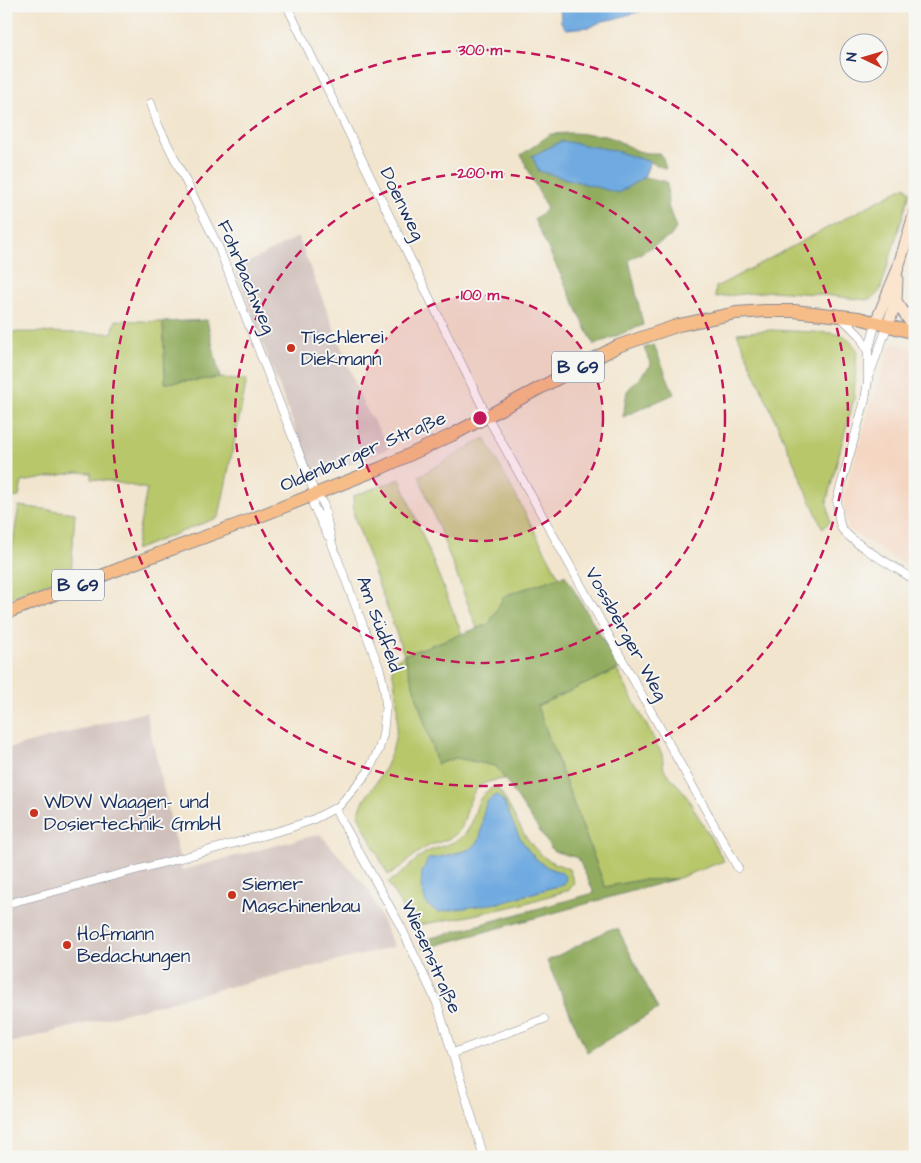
<svg xmlns="http://www.w3.org/2000/svg" width="921" height="1163" viewBox="0 0 921 1163" font-family="'Architects Daughter',sans-serif">
<rect width="100%" height="100%" fill="#f6f6f2"/>
<filter id="ink" filterUnits="userSpaceOnUse"><feTurbulence type="fractalNoise" baseFrequency=".02" numOctaves="2"/><feDisplacementMap in="SourceGraphic" scale="10" xChannelSelector="R" yChannelSelector="G"/><feConvolveMatrix kernelMatrix="1 2 1 2 8 2 1 2 1" color-interpolation-filters="sRGB"/></filter>
<filter id="wash" filterUnits="userSpaceOnUse"><feTurbulence type="fractalNoise" baseFrequency=".0096" numOctaves="4" result="noise"/><feDisplacementMap in="SourceGraphic" scale="20" xChannelSelector="R" yChannelSelector="G"/><feGaussianBlur stdDeviation="1.12" result="paint"/><feColorMatrix in="noise" values="0 0 0 0 0 0 0 0 0 0 0 0 0 0 0 0 0 1.4 0 .05"/><feComposite in="paint" operator="in"/></filter>
<g filter="url(#wash)">
<rect width="100%" height="100%" fill="#f2e5ce"/>
<path fill="#f4d4bf" d="M896 343 915 349V572L848 529 843 497 889 348Z"/>
<path fill="#d0c0bb" d="M298 237 364 405 390 448 321 477 314 473 308 463 235 269Z
M146 712 182 870 320 834 369 890 394 947 212 991 6 1044V749Z"/>
<path fill="#b8c76a" stroke="#6a7b64" fill-rule="evenodd" d="M906 186 910 192 880 291 874 297 866 300 815 294 772 291 715 297 716 287Z
M116 320 163 322 166 383 220 378 247 379 219 517 135 550 147 489 110 481 91 479V473L77 472 22 482 19 497 6 498V332L112 333Z
M771 330 832 333 845 336 857 349 854 398 827 500 830 522 823 529 737 333Z
M485 438 559 577 504 596 489 624 477 628 419 476Z
M400 479 462 634 404 655 437 764 456 758 496 766 505 779C475 782 473 789 465 817 464 821 462 828 459 831 451 841 436 842 425 848 411 856 402 869 388 875L358 815C362 799 373 789 381 775 403 736 399 705 391 663L404 655 354 516 353 496Z
M19 506 75 513 71 575 6 599V583Z
M617 670 662 754 664 770 684 792 724 861 676 879 640 880 605 887 537 706Z
M494 787H497C515 811 523 845 550 861 556 864 563 866 569 869L574 883 569 890 519 905 464 917 412 926 388 882C403 875 412 861 425 853 438 846 454 845 464 835 479 819 471 797 494 787ZM504 801C515 829 528 866 561 872L564 884 498 903 470 906 428 860 471 849 480 841 486 803Z"/>
<path fill="#92ac5e" stroke="#566e5e" d="M571 133C586 134 601 133 614 139 634 148 635 154 659 153L663 158 666 169 650 162 612 150 618 193 644 177 667 182 668 206 676 228 671 236 629 260 643 325 594 345 534 219 547 209 521 155 551 134Z
M207 320 220 378 165 383 163 322Z
M654 345 674 394 623 417 627 391 651 365 644 348Z
M565 575 620 668 537 706 605 887 640 880 676 879 423 949 420 941 594 893 578 858 553 851 496 766 456 758 437 764 404 655 489 624 504 596Z
M618 929 658 1009 587 1052 547 961 608 930Z"/>
<path fill="#70aae0" stroke="#466c9f" d="M560 6H654V7L614 19 603 21 590 27 566 29 561 22Z
M562 141 612 150 650 162 644 177 618 193 539 171 532 156Z
M498 795C507 805 510 818 516 830 525 849 540 868 561 872L566 878 564 884 498 903 438 912 427 905 421 888 422 872 428 859C438 857 466 853 473 847 490 835 474 800 498 795Z"/>
</g>
<g filter="url(#ink)">
<g fill="none" stroke-linecap="round" stroke-linejoin="round">
<defs>
<path id="minor" d="M287 6 487 416 738 868
M841 317 860 336 868 352
M876 322 868 352V380L865 400 837 500C838 508 838 519 841 527 847 541 900 570 915 580
M870 373 888 325
M315 494 313 505 328 536
M335 809 400 925 437 1003 484 1157
M6 904 174 860 286 829 312 820 339 806 368 772 379 749 383 734 386 705 384 688 380 670 332 544 323 502 315 494 218 246 158 125 151 103
M453 1053 544 1019"/>
<path id="secondary" d="M896 301 915 329
M876 322 897 271 915 212
M888 325 896 301 897 277"/>
<path id="primary" d="M6 613 150 557 245 522 381 468 452 435 618 346 679 325 736 313 764 311H794L859 318 915 333"/>
</defs>
<use href="#minor" stroke="#868a96" stroke-width="9"/>
<use href="#secondary" stroke="#868a96" stroke-width="13"/>
<use href="#primary" stroke="#868a96" stroke-width="14"/>
<use href="#minor" stroke="#fff" stroke-width="8"/>
<use href="#secondary" stroke="#fce5cf" stroke-width="11"/>
<use href="#primary" stroke="#f7bd88" stroke-width="12"/>
</g>
</g>
<circle cx="480" cy="418" r="123" fill="#c2185b" fill-opacity=".12"/>
<g fill="none" stroke="#c2185b" stroke-width="2.5" stroke-dasharray="9 6">
<circle cx="480" cy="418" r="123"/>
<circle cx="480" cy="418" r="245"/>
<circle cx="480" cy="418" r="368"/>
</g>
<g fill="#c8321e" stroke="#f6f6f2" stroke-width="2">
<circle cx="291" cy="348" r="5"/>
<circle cx="34" cy="813" r="5"/>
<circle cx="232" cy="895" r="5"/>
<circle cx="67" cy="945" r="5"/>
</g>
<g text-anchor="middle" dominant-baseline="central" stroke-width="4" stroke-linejoin="round" paint-order="stroke">
<g fill="#f6f6f2" stroke="#5d6b8a" stroke-width="1">
<rect x="552" y="351.5" width="52" height="31" rx="4"/>
<rect x="52" y="569.5" width="52" height="31" rx="4"/>
</g>
<g font-size="18" font-weight="bold" fill="#1b2f5e">
<text x="578" y="367">B 69</text>
<text x="78" y="585">B 69</text>
</g>
<g font-size="19" fill="#1b2f5e" stroke="#f6f6f2">
<text transform="translate(402 204) rotate(64)">Doenweg</text>
<text transform="translate(246 277) rotate(67)">Fohrbachweg</text>
<text transform="translate(363 452) rotate(-23)">Oldenburger Straße</text>
<text transform="translate(379 624) rotate(70)">Am Südfeld</text>
<text transform="translate(626 634) rotate(61)">Vossberger Weg</text>
<text transform="translate(431 957) rotate(66)">Wiesenstraße</text>
</g>
<g font-size="19" fill="#1b2f5e" stroke="#f6f6f2" text-anchor="start">
<text x="301" y="337">Tischlerei<tspan x="301" dy="22">Diekmann</tspan></text>
<text x="44" y="802">WDW Waagen- und<tspan x="44" dy="22">Dosiertechnik GmbH</tspan></text>
<text x="242" y="884">Siemer<tspan x="242" dy="22">Maschinenbau</tspan></text>
<text x="77" y="934">Hofmann<tspan x="77" dy="22">Bedachungen</tspan></text>
</g>
</g>
<circle cx="480" cy="418" r="8" fill="#c2185b" stroke="#f6f6f2" stroke-width="2.5"/>
<g font-size="15" text-anchor="middle" font-weight="bold" fill="#c2185b" stroke="#f6f6f2" stroke-width="4" stroke-linejoin="round" paint-order="stroke">
<text x="480" y="55">300 m</text>
<text x="480" y="178">200 m</text>
<text x="480" y="300">100 m</text>
</g>
<rect width="921" height="1163" fill="none" stroke="#f6f6f2" stroke-width="25"/>
<g transform="translate(864 58) rotate(275)"><circle r="24" fill="#f6f6f2" stroke="#9ea6b7"/>
<path d="M0-4L9 19L0 12L-9 19Z" fill="#c8321e"/>
<text y="-8" font-size="14" font-weight="bold" text-anchor="middle" fill="#1b2f5e">N</text>
</g>
</svg>
